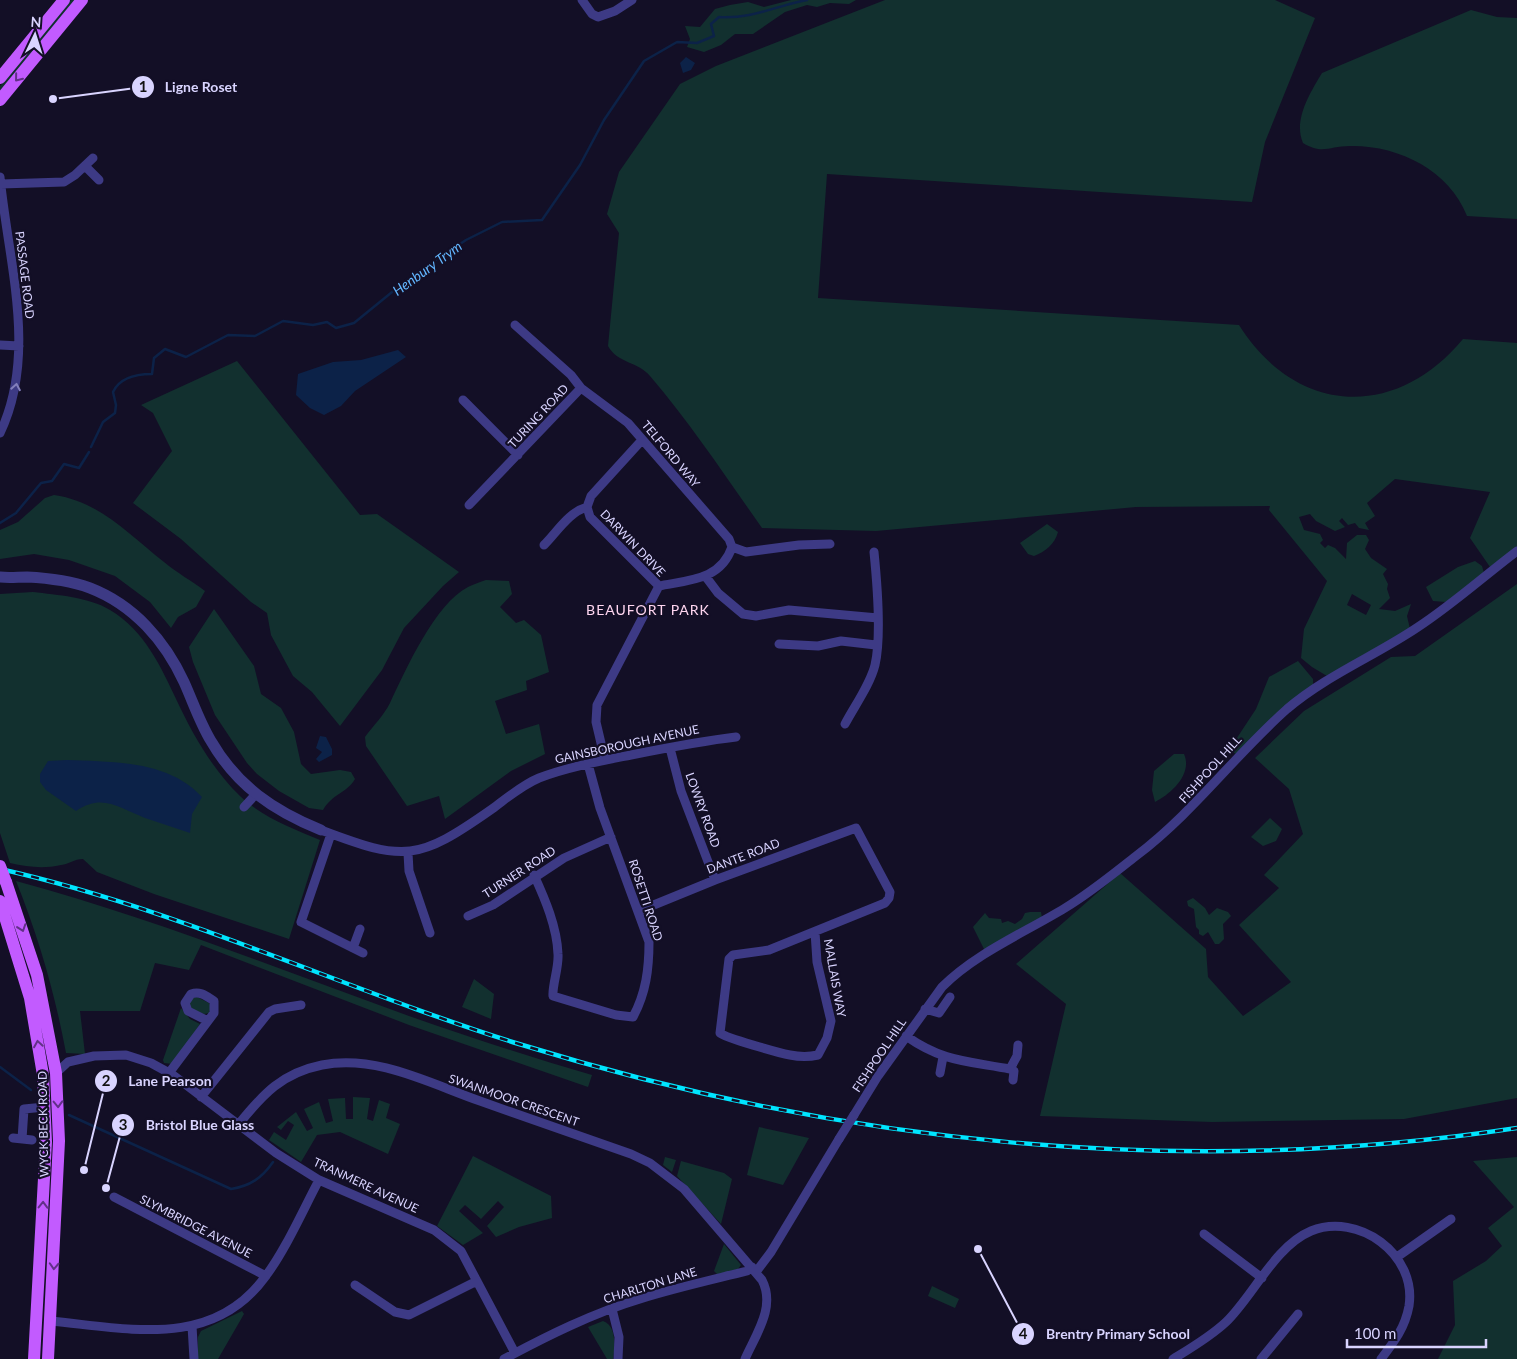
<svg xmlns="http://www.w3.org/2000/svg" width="1517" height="1359" viewBox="0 0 1517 1359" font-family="Lato,sans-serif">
<rect width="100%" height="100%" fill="#130f26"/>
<path fill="#12302f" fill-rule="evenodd" d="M71 0H77L0 94V86Z
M791 0H856L849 4 830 3 817 7 807 5 785 12 753 34H735L721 45 704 52 687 47 690 39 685 26 700 27 715 9 730 5 748 2 764 7Z
M885 0H1275L1315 18 1265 142 1252 202 827 174 818 298 1239 325C1296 415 1395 421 1463 339L1517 343V547L1490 567 1470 538 1490 492 1395 479 1367 503 1375 516 1365 523 1369 530 1359 528 1355 523 1348 525 1342 518 1339 521 1345 527 1335 531 1316 521 1310 514 1299 517 1304 530 1320 534 1323 540 1320 543 1325 548 1328 545 1335 548 1346 559 1347 543 1357 535H1366L1369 540 1365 549 1371 558 1387 569 1383 574 1388 584 1387 589 1390 598 1379 609 1395 611 1411 604 1407 616 1410 629 1327 676 1312 667 1301 658 1304 629 1327 581 1269 510 1270 506 1136 507 876 531 762 528C726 477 691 424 650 376 639 362 617 363 608 346L619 233 607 214 619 172 680 84 716 66ZM1352 594 1371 605 1366 615 1347 605Z
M1471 10 1497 17 1517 18V219L1467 216C1449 170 1398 145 1350 146 1329 146 1323 155 1303 143 1293 120 1310 93 1322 73Z
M237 361 360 515 377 514 459 572 443 586 404 628 382 670 340 726 312 692 293 676 271 635 267 613 251 602 181 539 133 503 172 451 153 413 141 405Z
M54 495C101 502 128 534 164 562 177 573 192 581 205 591L196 607 178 617 171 628 150 602 115 576 69 560 34 554 0 559V530L18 522 45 498Z
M1047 524 1058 532C1055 544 1045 552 1034 556L1028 554 1020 543Z
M1475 561 1482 566 1484 573 1446 602 1433 601 1426 587 1458 567Z
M486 580 509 581 512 594 500 607 516 623 524 620 541 635 549 672 526 681 527 690 495 701 506 734 539 724 545 754 511 771 445 819 439 796 407 806 366 746 365 737C373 726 384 715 390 703 406 669 435 604 468 587 474 584 480 582 486 580Z
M1517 584V1098L1404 1119 1212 1122 1040 1116 1066 1004 1016 964 1120 873 1206 949 1208 977 1243 1016 1291 982 1239 925 1279 888 1264 875 1303 834 1289 789 1255 758 1304 711 1391 657 1415 656Z
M33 592C57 595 89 597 110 610 145 631 161 667 177 701 193 735 213 770 240 796 262 817 292 828 320 840L289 939 154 894 97 872 83 859C74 859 69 864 61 865 43 869 28 867 10 863L0 833V594Z
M214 609 254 666 261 694 281 708 294 732 301 764 311 774 340 770 351 772 355 779C347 793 332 794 323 810L309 808 279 791 257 774 247 763 215 715 193 662 189 647Z
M1298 661 1313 679V685L1236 754 1229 750 1256 709 1269 677Z
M1174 754H1184C1193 774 1171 794 1155 802L1152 790 1154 771Z
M1270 818 1282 829 1276 841 1263 846 1251 837Z
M16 881C150 917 278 969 409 1016 469 1037 530 1057 592 1075L588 1087 409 1025 201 945 189 970 155 963 140 1011H80L85 1054 66 1053C55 994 39 938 16 881Z
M1193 898 1205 908 1209 915 1217 908 1228 912 1231 916 1223 924 1224 939 1219 944H1215L1208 932 1203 936 1199 934V930L1196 927 1194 909 1188 906 1187 901Z
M1030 912H1041L1042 918 985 951 973 927 985 913 989 918 1001 919 1002 923 1008 921 1015 924 1022 919 1025 913Z
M474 979 494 994 491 1019 462 1007Z
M197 997 209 1003 211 1007 209 1013 204 1014 191 1009 189 1003 192 998Z
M181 1008 190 1019 200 1024 173 1064 164 1063 163 1060Z
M353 1097 370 1098 367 1119 373 1121 379 1100 390 1104 386 1118 400 1124 388 1154 340 1132 317 1135 301 1162 269 1140 274 1132 286 1140 294 1125 288 1121 281 1130 277 1127 296 1112 307 1131 313 1128 304 1109 319 1102 326 1123 333 1121 328 1099 345 1098 346 1119H353Z
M759 1127 809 1138 783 1185 747 1175Z
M473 1156 551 1196 552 1218 519 1227 496 1237 487 1226 504 1207 498 1201 481 1219 465 1205 459 1211 483 1233 463 1245 437 1226Z
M665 1157 676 1160 672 1172 663 1165Z
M1517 1157V1359H1438L1455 1325 1453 1281 1486 1261 1502 1246 1488 1228 1514 1207 1473 1161Z
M681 1161 724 1173 732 1179 721 1224 677 1176Z
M724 1244 741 1265 738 1269 718 1275 714 1271Z
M932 1286 959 1299 955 1308 928 1296Z
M242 1311 244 1314 218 1359H198V1337L201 1331Z
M603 1321C617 1326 615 1347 613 1359H607L588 1327Z"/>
<path fill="#0c2248" d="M686 57 695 63 691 70 683 73 680 63Z
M398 350 406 357 355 391 341 406 324 415 310 408 296 395 298 374 333 362 361 360Z
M320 736 326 737 332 749V755L319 762 316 759 322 752 316 748Z
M67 760C113 762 168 760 202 797L192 814 190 833C175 828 160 823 145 818 119 808 103 793 76 811L46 790 40 782V774L48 761Z"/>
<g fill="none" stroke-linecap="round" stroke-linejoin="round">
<path stroke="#0c2248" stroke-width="2.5" d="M91 447 103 422 115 413 116 405 113 392C120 377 137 374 152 374L154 358 165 349 186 357 228 335 255 336 283 321 313 325 327 322 336 328 354 323 413 275 466 240 502 222 542 220 580 165 604 120 644 61 677 42 697 43 714 36 711 24 719 17C753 19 775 6 807 0
M0 523 16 513 41 483 52 481 64 464 79 468 89 452
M0 1067 31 1090
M69 1115 231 1189C250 1186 262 1178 273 1162"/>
<path stroke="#3d3a85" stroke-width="9" d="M582 0 592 14 598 17 615 11 632 0
M85 166 99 180
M0 177C8 261 38 354 0 433
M1 184 64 182 75 175 93 158
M515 325 571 375 581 388 628 423 729 539 732 547C721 580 689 580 659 586
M0 345 19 346
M463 400 518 455
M642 440 591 496 587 507 590 517 659 586
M469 505 581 388
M544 545C557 532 569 512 587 507
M732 547 746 552 799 545 830 544
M706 577 718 593 743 614 756 616 789 610 878 618
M779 644 818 646 841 641 876 645
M845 724C855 705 870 685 875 665 882 635 877 582 874 552
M670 748 681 791 715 880
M605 760 596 722 597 705 659 586
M244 807 256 794
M321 830C405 862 418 861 492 809 507 798 522 785 539 778 568 767 601 761 631 755 666 748 701 741 736 737
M331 834 301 922 363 953
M408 853 409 871 430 933
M534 875C545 899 557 927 558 954 559 967 552 986 553 996L616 1015 633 1017C646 993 649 969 649 942L600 808 588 764
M639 911 715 880 856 828 890 892 889 898 885 903 769 950 733 955 729 959 720 1033C725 1038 780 1053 790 1055 800 1057 809 1057 818 1055L827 1038 831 1021 817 962 815 932
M468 916 493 905 564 858 611 837
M353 948 360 929
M925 1009 939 1013 950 997
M906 1036C943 1062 967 1061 1010 1069
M56 1073 68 1062 94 1056 126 1055 151 1063 173 1075 276 1153 319 1180 434 1230 461 1251 515 1353
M169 1073 214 1013V1001C206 996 201 991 191 994L185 1003 188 1011 208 1021
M940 1073 943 1057
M1013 1080 1014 1071 1010 1069 1017 1056 1018 1045
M201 1097 269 1012 275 1009 301 1005
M854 1115 878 1076 942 987C976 953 1024 933 1065 908 1090 893 1113 874 1136 856 1194 812 1233 757 1287 709 1327 675 1375 656 1418 627 1453 604 1484 576 1517 551
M238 1125C263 1094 282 1073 322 1065 376 1054 431 1084 480 1101 530 1119 580 1136 631 1154L650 1163 684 1189 762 1280C776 1307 756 1334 745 1359
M13 1138 32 1140
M22 1139 24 1109 45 1107
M114 1197 266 1276
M1204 1234 1262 1278
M1397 1257 1451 1219
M756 1272 771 1252 839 1139
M355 1285 395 1312 409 1315 477 1281
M612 1309 619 1337 618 1359
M50 1321C127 1328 212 1350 265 1277 285 1251 303 1210 319 1180
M192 1326 194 1359
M504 1359C547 1336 593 1313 640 1299 675 1288 711 1280 747 1271L752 1267
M1173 1359C1191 1348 1210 1337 1226 1322 1253 1296 1275 1246 1311 1231 1358 1212 1417 1254 1409 1306 1405 1328 1394 1342 1381 1359
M1261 1359 1298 1314"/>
<path stroke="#3d3a85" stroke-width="11" d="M0 577C9 578 18 577 27 577 47 578 71 581 90 588 134 605 165 641 184 682 193 702 200 723 211 741 237 786 274 811 321 830"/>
<path stroke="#c25bff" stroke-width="12" d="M0 78 64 0
M0 100 82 0
M6 882 37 975 56 1073 59 1141 48 1359
M0 901 30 998 43 1075 46 1142 34 1359"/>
<defs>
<path id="rail" d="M0 869C179 909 345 990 519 1044 843 1144 1181 1179 1517 1128"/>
</defs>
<use href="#rail" stroke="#00e5ff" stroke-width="4.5"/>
<use href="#rail" stroke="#130f26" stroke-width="2.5" stroke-dasharray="8" stroke-linecap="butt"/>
<path stroke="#3d3a85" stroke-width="9" d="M839 1139 854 1115"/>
<path stroke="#c25bff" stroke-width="12" d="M0 866 6 882"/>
</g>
<defs><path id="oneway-chevron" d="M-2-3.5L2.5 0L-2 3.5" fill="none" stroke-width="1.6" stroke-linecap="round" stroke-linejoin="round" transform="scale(1.25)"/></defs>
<g stroke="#623188">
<use href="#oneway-chevron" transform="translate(18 78) rotate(129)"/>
<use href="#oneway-chevron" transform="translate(22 928) rotate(71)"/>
<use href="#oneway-chevron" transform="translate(38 1044) rotate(-99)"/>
<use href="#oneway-chevron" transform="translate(58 1104) rotate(88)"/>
<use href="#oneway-chevron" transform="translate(43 1205) rotate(-89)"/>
<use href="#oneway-chevron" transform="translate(54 1266) rotate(93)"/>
</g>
<use stroke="#837fbc" href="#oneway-chevron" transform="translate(16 387) rotate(-80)"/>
<g text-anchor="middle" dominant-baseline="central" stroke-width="4.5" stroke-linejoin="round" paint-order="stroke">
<g font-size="12" fill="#d9d4ff" stroke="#130f26">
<text transform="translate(25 275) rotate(83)">PASSAGE ROAD</text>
<text transform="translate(538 416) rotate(-47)">TURING ROAD</text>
<text transform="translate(671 454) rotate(50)">TELFORD WAY</text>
<text transform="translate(633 543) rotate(46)">DARWIN DRIVE</text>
<text transform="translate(627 744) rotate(-12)">GAINSBOROUGH AVENUE</text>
<text transform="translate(1210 769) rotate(-48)">FISHPOOL HILL</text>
<text transform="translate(703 810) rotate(70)">LOWRY ROAD</text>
<text transform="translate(743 856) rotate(-21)">DANTE ROAD</text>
<text transform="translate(519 872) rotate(-33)">TURNER ROAD</text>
<text transform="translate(646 900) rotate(72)">ROSETTI ROAD</text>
<text transform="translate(835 978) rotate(80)">MALLAIS WAY</text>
<text transform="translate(879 1055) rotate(-56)">FISHPOOL HILL</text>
<text transform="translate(514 1100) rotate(19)">SWANMOOR CRESCENT</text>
<text transform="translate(43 1124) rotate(-91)">WYCK BECK ROAD</text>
<text transform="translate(366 1185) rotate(25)">TRANMERE AVENUE</text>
<text transform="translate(196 1226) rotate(27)">SLYMBRIDGE AVENUE</text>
<text transform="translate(650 1285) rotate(-17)">CHARLTON LANE</text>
</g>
<g font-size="14" font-style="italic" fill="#62b6ff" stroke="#130f26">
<text transform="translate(427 268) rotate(-36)">Henbury Trym</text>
</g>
<g font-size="14" letter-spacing="1" fill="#ffd6f0" stroke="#130f26">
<text x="648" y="609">BEAUFORT PARK</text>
</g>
</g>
<path fill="none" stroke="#d9d4ff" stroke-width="2" d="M53 99L143 87M84 1170L106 1081M106 1188L123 1125M978 1249L1023 1334"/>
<g fill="#d9d4ff" stroke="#130f26" stroke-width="2">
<circle cx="53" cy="99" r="5"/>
<circle cx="84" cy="1170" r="5"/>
<circle cx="106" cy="1188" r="5"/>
<circle cx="978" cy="1249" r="5"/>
<circle cx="143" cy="87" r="12"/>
<circle cx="106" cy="1081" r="12"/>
<circle cx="123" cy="1125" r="12"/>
<circle cx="1023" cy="1334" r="12"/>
</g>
<g font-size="15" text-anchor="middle" font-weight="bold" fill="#111">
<text x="143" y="92">1</text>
<text x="106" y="1086">2</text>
<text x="123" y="1130">3</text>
<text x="1023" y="1339">4</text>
</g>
<g font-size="14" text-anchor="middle" font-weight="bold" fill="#d9d4ff" stroke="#130f26" stroke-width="4.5" stroke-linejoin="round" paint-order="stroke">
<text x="201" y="92">Ligne Roset</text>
<text x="170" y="1086">Lane Pearson</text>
<text x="200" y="1130">Bristol Blue Glass</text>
<text x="1118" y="1339">Brentry Primary School</text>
</g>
<g transform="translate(35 35) rotate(4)" stroke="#130f26" stroke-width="4" paint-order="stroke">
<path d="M0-4L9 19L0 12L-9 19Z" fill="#d9d4ff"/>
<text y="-8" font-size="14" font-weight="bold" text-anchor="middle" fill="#d9d4ff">N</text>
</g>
<path d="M1347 1339v8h139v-8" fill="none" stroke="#d9d4ff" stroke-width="2.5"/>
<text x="1354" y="1339" font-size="15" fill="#d9d4ff" stroke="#130f26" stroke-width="4" paint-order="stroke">100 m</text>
</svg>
